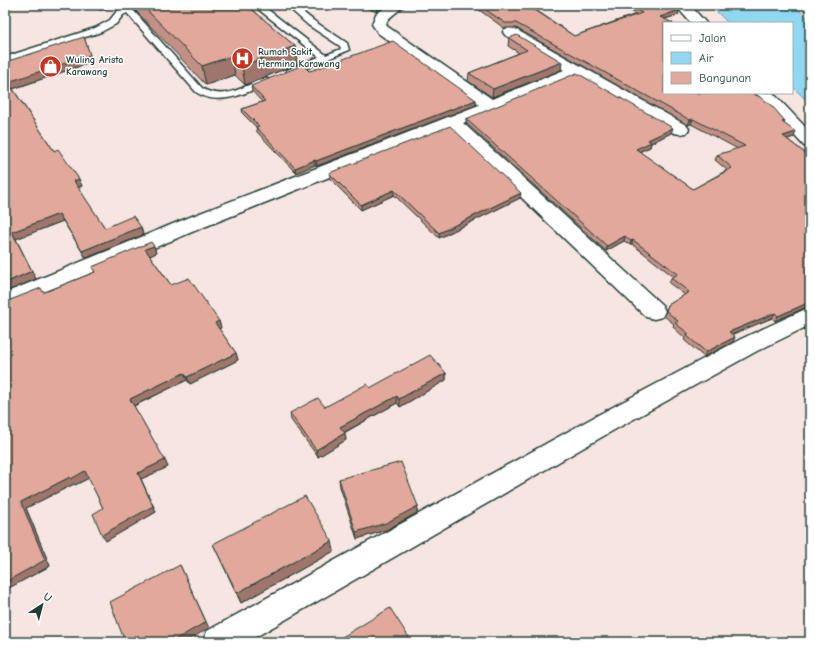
<svg xmlns="http://www.w3.org/2000/svg" width="815" height="647" viewBox="0 0 815 647" font-family="'Comic Neue',sans-serif">
<rect width="100%" height="100%" fill="#f6e5e1"/>
<filter id="ink" filterUnits="userSpaceOnUse"><feTurbulence type="fractalNoise" baseFrequency=".025" numOctaves="2"/><feDisplacementMap in="SourceGraphic" scale="8" xChannelSelector="R" yChannelSelector="G"/><feConvolveMatrix kernelMatrix="1 2 1 2 8 2 1 2 1" color-interpolation-filters="sRGB"/></filter>
<g filter="url(#ink)">
<path fill="#90d7f1" stroke="#6399a5" d="M710 5H793L810 20V104L792 86V23H728Z"/>
<g fill="none" stroke-linecap="round" stroke-linejoin="round">
<defs>
<path id="lane" d="M132 5H143L133 10 202 88C219 99 236 91 253 83 258 81 263 78 268 79L269 81C265 85 258 87 253 90 234 98 214 104 196 92L127 13 123 15 116 24 101 32 5 63V57L95 28 110 20 117 11Z
M253 5H262L326 55 341 49 340 46 308 25 287 6 294 5 314 21 347 43 349 50 293 74H287L286 72 287 70 319 57Z"/>
<path id="street" d="M389 5H405L388 19 386 24 388 27 492 99 564 70 505 35 503 32 505 29 510 28 515 29 686 125 689 129 686 133 680 134 674 133 576 76 463 123 662 305 665 311 662 317 654 319 646 317 450 129 204 227 5 310V293L190 217 479 105 378 33 372 24 376 14Z
M810 307V325L757 351 614 430 247 642H203L207 631 596 416 741 339Z"/>
<path id="secondary" d="M675 5H690L706 23H691Z
M756 93H773L810 132V147L804 146Z"/>
</defs>
<use href="#lane" stroke="#1f3d34" stroke-width="3"/>
<use href="#street" stroke="#1f3d34" stroke-width="3"/>
<use href="#secondary" stroke="#1f3d34" stroke-width="3"/>
<use href="#lane" fill="#fff" fill-rule="evenodd"/>
<use href="#street" fill="#fff" fill-rule="evenodd"/>
<use href="#secondary" fill="#fff" fill-rule="evenodd"/>
</g>
<path fill="#c29085" stroke="#1f3d34" d="M96 5H120L100 10Z
M134 5H247L295 46 297 64 245 85 235 75 206 85 135 10Z
M359 5H388L377 12Z
M470 5H553L536 10 574 36 636 14 621 5H670L679 10 678 15 665 19 664 93 785 121 784 123 794 137 787 139 810 157V178L808 179 810 181V306H809L775 321 772 318 732 334 733 342 704 357 684 340 685 338 673 327 674 324 664 316 668 305 685 295 669 283 671 278 674 277 632 244 630 245 624 241 606 251 466 123V119L671 133 651 143 650 147 639 152 693 189 727 170 715 160 717 155 738 149 691 124 688 125 516 28H504L475 7Z
M509 38 561 70 492 97 468 81 469 73 519 53 508 46Z
M5 62H92L13 89 54 151 79 179 82 186 78 188 105 228 141 227 143 235 86 258 63 221 16 239 36 279 5 292Z
M309 71 476 100V105L317 166 315 165 296 173 257 132 256 127 243 114 242 109 262 102 252 91 251 86Z
M329 173 520 198 439 238 394 195 361 210 330 179Z
M154 246 156 253 150 256 171 285 219 321 221 328 219 329 236 353 238 360 190 384 187 380 134 406 168 467 141 479 156 512 106 541 103 508 89 478 75 485 74 484 26 508 50 566 5 590V302L43 292H45L95 272 92 267Z
M810 323V335L804 330 807 325Z
M446 373V380L400 407 397 403 344 433 346 440 318 457 291 420 290 413 325 407 370 388Z
M339 479 418 506 417 513 386 530 357 539 340 487Z
M213 544 334 551 241 603Z"/>
<path fill="#9e766c" stroke="#1f3d34" d="M98 5H120L100 10Z
M380 5H388L377 12 376 7Z
M540 5H553L531 12 532 8Z
M679 10 678 15 658 21 660 17Z
M84 37 92 62 12 89 8 82Z
M295 46 297 64 245 85 242 66Z
M232 56 235 75 206 85 202 66Z
M562 62 561 70 492 97 493 89Z
M476 100V105L317 166 316 161Z
M693 119 691 124 688 125 690 120Z
M673 128 671 133 651 143 650 147 634 154 636 149 648 140Z
M796 132 794 137 781 141 783 136Z
M315 160V165L296 173 295 168Z
M810 174V178L802 181 805 176Z
M79 179 82 186 77 188 74 181Z
M394 190V195L361 210V205Z
M521 193 520 198 439 238V233Z
M59 214 63 221 16 239 12 232Z
M141 227 143 235 86 258 82 251Z
M625 236 624 241 606 251 607 246Z
M633 240 632 244 630 245 631 241Z
M154 246 156 253 148 257 145 249Z
M32 271 36 279 5 292V283Z
M810 302 809 306 775 321 778 316Z
M775 313 772 318 726 337 729 332Z
M219 321 221 328 217 330 215 323Z
M735 337 733 342 704 357 706 352Z
M236 353 238 360 190 384 187 377Z
M184 373 187 380 133 406 130 399Z
M446 373V380L400 407 399 399Z
M397 396V403L341 434 340 427Z
M345 433 346 440 318 457 316 450Z
M165 460 168 467 141 479 156 512 106 541 102 535 138 473Z
M85 471 89 478 75 485 74 484 26 508 50 566 5 590V582L21 502 70 477Z
M418 506 417 513 386 530 357 539 356 532Z
M332 541 334 551 241 603 237 593Z
M180 565 209 628 185 642H171Z"/>
<path fill="#e1a89b" stroke="#1f3d34" d="M142 5H247L295 46 242 66 232 56 202 66Z
M371 5H380L376 7Z
M479 5H540L532 8 574 36 642 13 629 5H670L679 10 660 17 673 23H664V93H752L762 98 772 106 785 121 782 122 796 132 783 136 810 157V174L805 176 810 181V302L778 316 775 313 729 332 735 337 706 352 686 335 689 334 675 323 678 321 666 311 668 305 689 292 671 278 678 274 633 240 631 241 625 236 607 246 466 119 577 73 673 128 648 140 651 142 636 149 693 189 732 168 717 155 745 146 693 119 690 120 516 23H505Z
M517 35 562 62 493 89 469 73 527 50 509 38Z
M84 37 90 55 8 82 54 151 58 149 79 179 74 181 105 228 133 216 141 227 82 251 59 214 12 232 32 271 5 283V62Z
M393 41 476 100 316 161 315 160 295 168 256 127 259 126 242 109 265 101 251 86 303 65 309 71 313 70Z
M450 126 521 193 439 233 394 190 361 205 329 173Z
M151 242 154 246 145 249 171 285 189 278 219 321 215 323 236 353 187 377 184 373 130 399 165 460 138 473 153 506 102 535 93 514 103 508 85 471 71 479 70 477 21 502 45 560 5 582V302L41 288 43 292H45L95 272 92 267Z
M810 323V327L807 325Z
M430 355 446 373 399 399 397 396 340 427 345 433 316 450 290 413 318 398 325 407 367 384 370 388Z
M401 462 418 506 386 523 356 532 339 479Z
M305 496 332 541 237 593 213 544Z
M180 565 206 622 171 642H125L110 602Z
M390 608 412 642H334Z"/>
</g>
<defs>
<symbol id="hospital-disc" viewBox="-11 -11 22 22"><circle r="9.5" fill="#c8321e" stroke="#fff"/><path d="M-5-5h3v3.5h4V-5h3V5h-3V1.5h-4V5h-3Z" fill="#fff"/></symbol>
<symbol id="shop-disc" viewBox="-11 -11 22 22"><circle r="9.5" fill="#c8321e" stroke="#fff"/><path d="M-5-2.5h2.3a2.7 3.5 0 0 1 5.4 0H5L5.5 6h-11ZM-1.5-2.5h3a1.5 2.3 0 0 0-3 0Z" fill="#fff"/></symbol>
</defs>
<g fill-rule="evenodd">
<use href="#hospital-disc" x="230" y="46" width="25" height="25"/>
<use href="#shop-disc" x="38" y="54" width="25" height="25"/>
</g>
<g text-anchor="middle" dominant-baseline="central" stroke-width="3" stroke-linejoin="round" paint-order="stroke">
<g font-size="10" font-weight="bold" fill="#1f3d34" stroke="#fff" text-anchor="start">
<text x="258" y="52">Rumah Sakit<tspan x="258" dy="12">Hermina Karawang</tspan></text>
<text x="66" y="60">Wuling Arista<tspan x="66" dy="12">Karawang</tspan></text>
</g>
</g>
<rect width="815" height="647" fill="none" stroke="#fff" stroke-width="20"/>
<rect x="10" y="10" width="795" height="627" fill="none" stroke="#1f3d34" stroke-width="1.5" filter="url(#ink)"/>
<rect x="663" y="22" width="130" height="72" fill="#ffffff" stroke="#a5b1ae"/>
<rect x="671" y="35" width="20" height="6" fill="#ffffff" stroke="#a5b1ae"/>
<text x="699" y="42" font-size="12" fill="#1f3d34">Jalan</text>
<rect x="671" y="52" width="20" height="12" fill="#90d7f1" stroke="#a5b1ae"/>
<text x="699" y="62" font-size="12" fill="#1f3d34">Air</text>
<rect x="671" y="72" width="20" height="12" fill="#e1a89b" stroke="#a5b1ae"/>
<text x="699" y="82" font-size="12" fill="#1f3d34">Bangunan</text>
<g transform="translate(42 605) rotate(36)" stroke="#ffffff" stroke-width="3" paint-order="stroke">
<path d="M0-3L7 15L0 10L-7 15Z" fill="#1f3d34"/>
<text y="-6" font-size="11" font-weight="bold" text-anchor="middle" fill="#1f3d34">U</text>
</g>
</svg>
